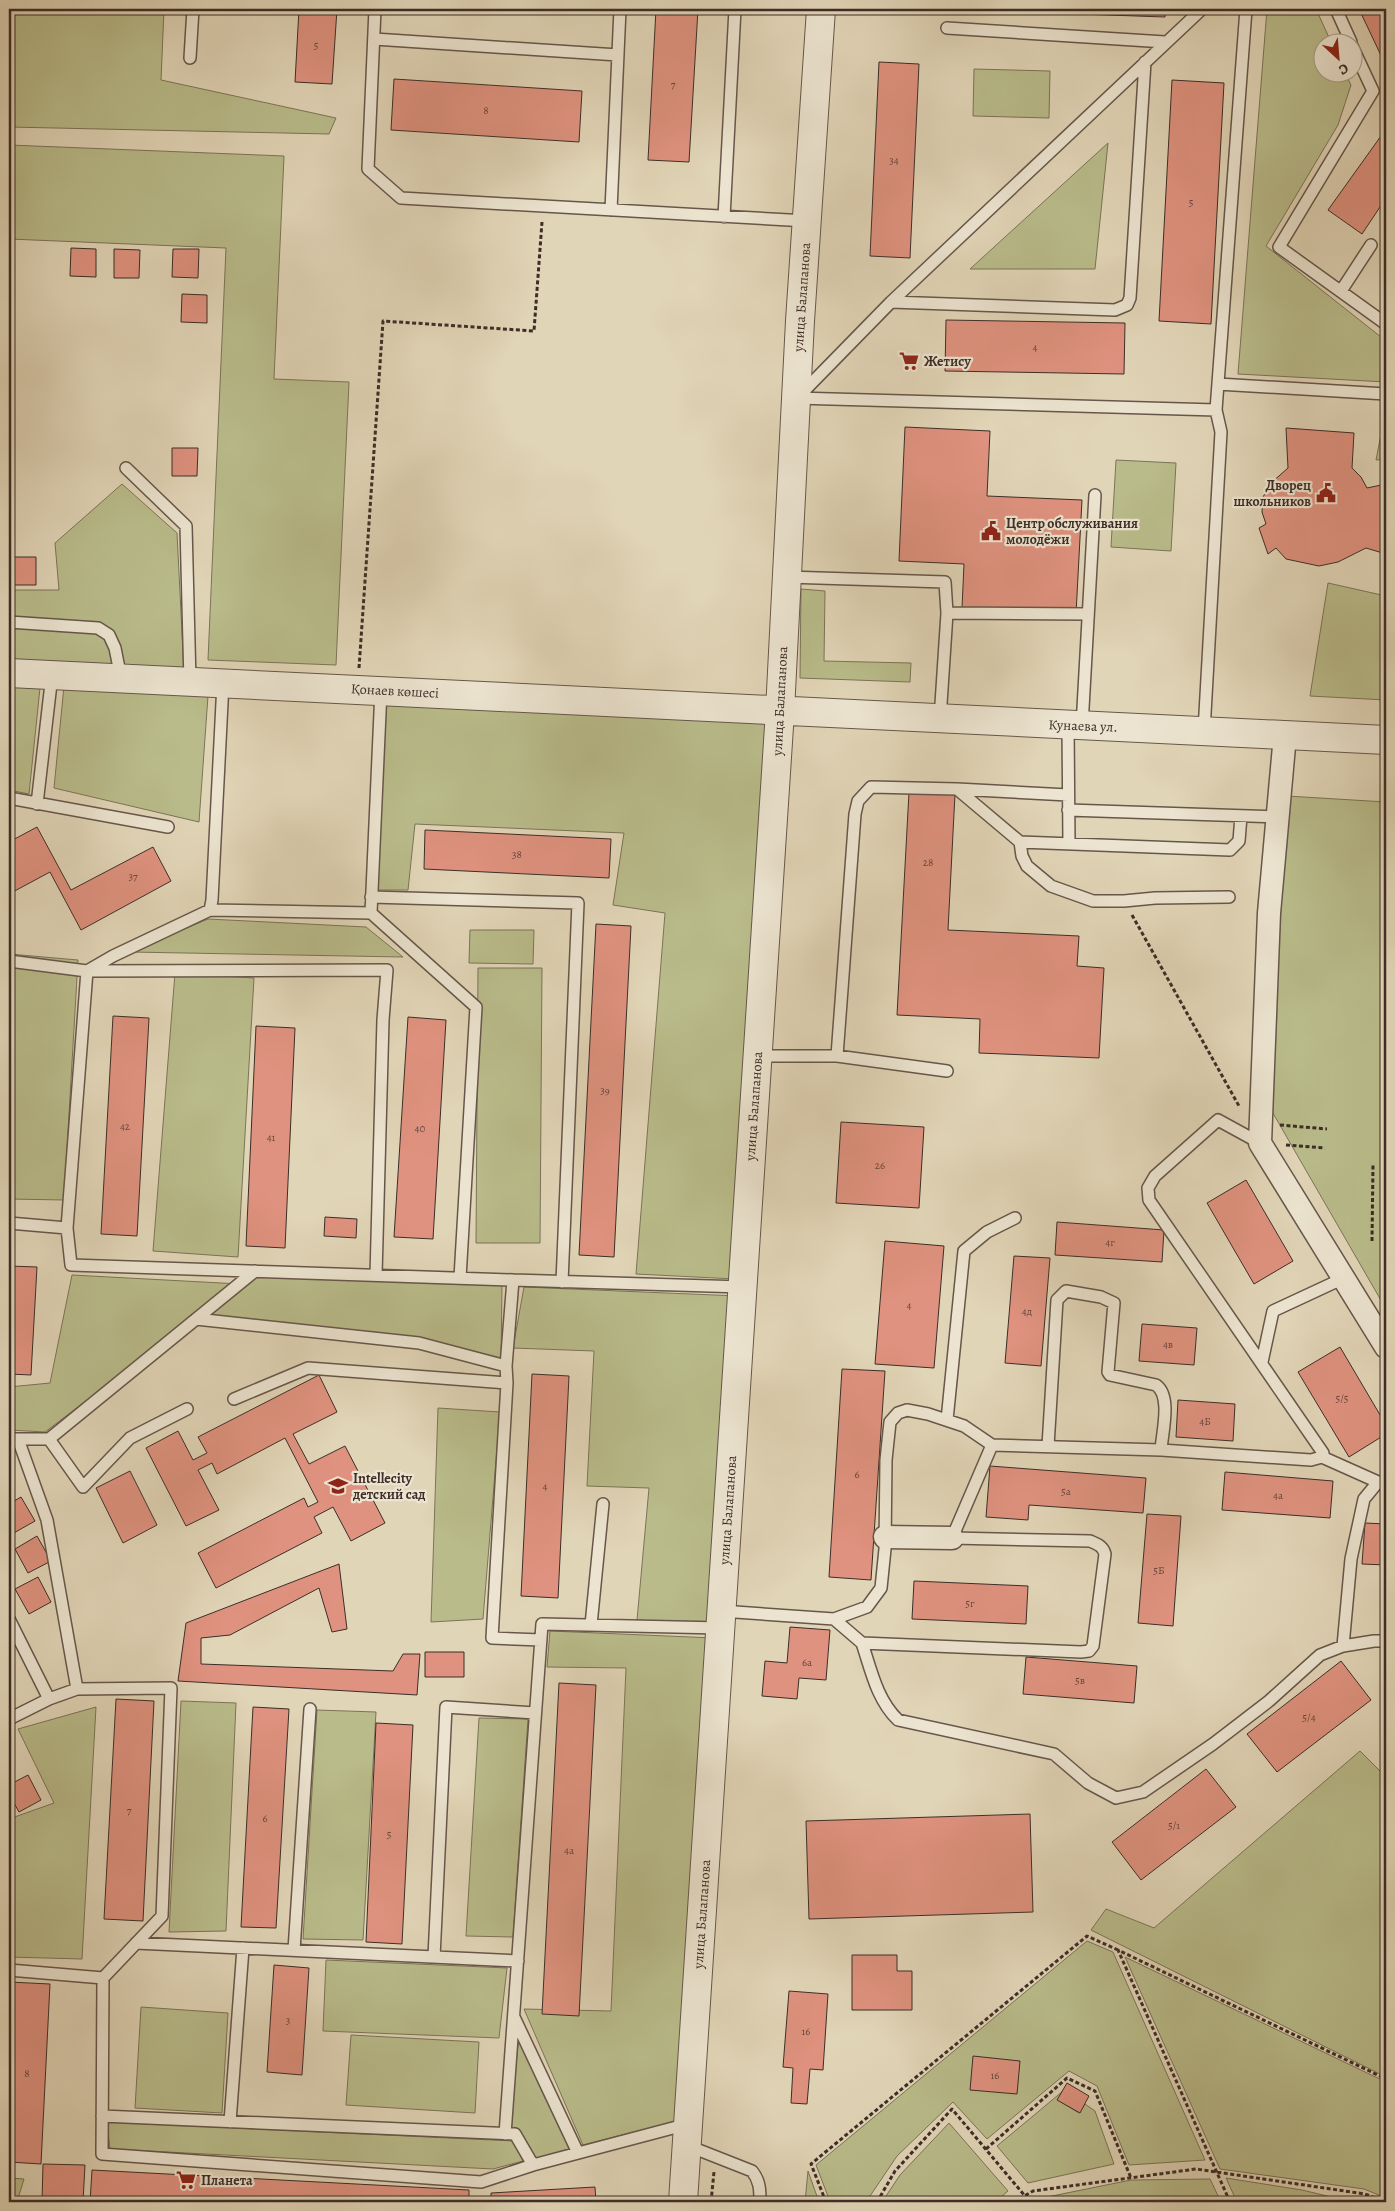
<svg xmlns="http://www.w3.org/2000/svg" width="1395" height="2211" viewBox="0 0 1395 2211" font-family="Alegreya,serif">
<rect width="100%" height="100%" fill="#e1d5b7"/>
<filter id="stains"><feTurbulence type="fractalNoise" baseFrequency=".004" numOctaves="4"/><feColorMatrix values="0 0 0 0 .2 0 0 0 0 .09 0 0 0 0 .02 0 0 0 .5 -.17"/></filter>
<radialGradient id="worn" r=".72"><stop offset=".6" stop-color="#630" stop-opacity="0"/><stop offset="1" stop-color="#630" stop-opacity=".3"/></radialGradient>
<path fill="#b9bb8a" stroke="#7b7458" d="M9 9H164L161 80 336 118 329 134 9 127Z
M1267 9H1316L1331 42H1322V72L1345 73 1351 85 1338 125 1266 246 1386 341V382L1238 374Z
M974 69 1050 71 1049 118 973 116Z
M1108 143 1095 269H970Z
M9 145 284 156 274 379 349 382 336 665 208 660 226 248 9 239Z
M1386 409V459L1376 460Z
M1116 460 1176 463 1171 551 1111 547Z
M122 484 177 533 184 673 9 665V590H59L55 543Z
M1328 583 1386 596V700L1310 696Z
M801 589 825 591 824 661 911 663 910 682 800 678Z
M64 686 208 696 199 822 54 788Z
M9 687 40 688 29 794 9 790Z
M385 697 775 719 735 1279 636 1274 665 913 613 905 624 833 415 824 408 890H377Z
M1287 796 1386 802V1309L1270 1108Z
M208 919 366 927 403 957 130 952Z
M470 930H534L533 964 469 963Z
M9 954 78 960 64 1200 9 1199Z
M478 968H542L540 1243H476Z
M175 973 254 978 238 1257 153 1251Z
M72 1275 240 1284 45 1432 9 1430V1387L50 1383Z
M255 1277 502 1285 501 1362 427 1339 211 1315Z
M524 1287 738 1296 713 1625 637 1620 649 1488 587 1486 594 1351 513 1348Z
M438 1408 500 1412 483 1619 431 1622Z
M550 1631 714 1638 681 2120 583 2145 524 2009 611 2011 626 1668 547 1667Z
M181 1701 236 1703 226 1931 169 1932Z
M96 1707 82 1959 9 1957V1819L54 1803 18 1729Z
M317 1710 376 1712 363 1940 303 1939Z
M479 1718 528 1719 513 1937 466 1936Z
M1360 1751 1386 1777V2077L1091 1930 1106 1909 1154 1928Z
M1087 1941 1113 1952 1205 2160 1129 2165 1097 2086 1069 2071 987 2139 953 2102 897 2156 866 2202H847L841 2197 836 2202 829 2199 816 2165Z
M1125 1957 1386 2082V2198L1364 2189 1220 2169Z
M326 1960 507 1968 499 2038 323 2031Z
M141 2007 228 2013 222 2113 135 2108Z
M351 2035 479 2042 475 2113 346 2105Z
M519 2037 571 2148 535 2160 519 2130 509 2126Z
M1063 2091 1058 2100 1079 2113 1085 2104 1095 2111 1114 2164 1028 2183 997 2146Z
M107 2122 514 2141 523 2161 493 2169 110 2149Z
M949 2123 1008 2191 995 2202H890L884 2199 900 2175Z
M808 2171 819 2202H805Z
M9 2178 24 2179 17 2202H9Z
M1226 2178 1302 2190 1352 2202H1237Z
M1210 2179 1221 2202H1045L1042 2198 1131 2180Z"/>
<path fill="#df927f" stroke="#3d2d27" d="M299 9H337L332 84 295 82Z
M656 9H698L689 162 648 160Z
M936 9H1165V17Z
M1359 9H1386V66Z
M879 62 919 64 910 258 870 256Z
M394 79 582 91 579 142 391 130Z
M1172 80 1224 83 1211 324 1159 321Z
M1386 129V198L1362 234 1328 210Z
M71 248 96 249V277L70 276Z
M114 249 140 250 139 278H114Z
M173 249H199L198 278 172 277Z
M182 294 207 295V323L181 322Z
M946 320 1125 323 1124 374 945 371Z
M905 427 990 431 987 496 1082 500 1076 614 962 608 964 564 899 561Z
M1286 428 1354 433 1352 468 1361 477 1367 488 1386 484V554L1366 548 1338 562 1319 566 1286 559 1276 548 1268 554 1259 528 1266 524 1262 512 1263 497 1271 483 1288 468Z
M172 448H198L197 476H172Z
M11 557H36V585H10Z
M909 792 955 794 948 930 1079 936 1077 966 1104 968 1099 1058 979 1053 980 1019 897 1015Z
M37 827 71 890 153 847 171 881 81 930 50 872 9 894V842Z
M425 830 611 839 609 878 424 869Z
M596 924 631 926 614 1257 579 1255Z
M113 1016 149 1018 137 1236 101 1234Z
M408 1017 446 1020 433 1239 394 1237Z
M256 1026 295 1028 285 1248 246 1246Z
M841 1122 924 1127 919 1208 836 1203Z
M1246 1180 1293 1261 1254 1284 1207 1203Z
M325 1217 357 1219 356 1238 324 1236Z
M1057 1222 1164 1230 1162 1262 1055 1255Z
M885 1241 944 1246 934 1368 875 1364Z
M1014 1256 1050 1258 1041 1366 1005 1363Z
M9 1266 37 1267 31 1375 9 1374Z
M1142 1324 1197 1328 1194 1365 1139 1361Z
M1340 1347 1386 1425V1434L1349 1457 1298 1372Z
M842 1369 885 1371 871 1580 829 1577Z
M532 1374 569 1376 558 1598 521 1596Z
M319 1375 337 1412 293 1434 309 1464 345 1446 385 1523 351 1541 333 1507 314 1517 322 1533 216 1588 198 1553 304 1498 308 1507 318 1502 285 1438 217 1474 212 1463 198 1470 219 1510 186 1526 146 1448 178 1431 193 1460 207 1453 198 1437Z
M1178 1400 1235 1404 1233 1441 1176 1437Z
M990 1466 1146 1478 1143 1513 1029 1505 1028 1520 986 1517Z
M130 1471 157 1525 123 1543 96 1488Z
M1225 1472 1333 1481 1330 1518 1222 1510Z
M21 1497 35 1521 12 1534 9 1527V1504Z
M1147 1514 1181 1516 1173 1626 1138 1623Z
M1365 1523 1386 1524V1565L1362 1564Z
M37 1536 51 1561 28 1573 15 1549Z
M339 1564 347 1629 332 1632 319 1588 230 1635 201 1638V1664L393 1671 403 1654H420L417 1695 178 1681 186 1623Z
M38 1577 51 1602 29 1614 15 1589Z
M914 1581 1028 1586 1026 1624 912 1619Z
M790 1627 830 1630 826 1680 799 1678 797 1699 762 1696 765 1661 787 1663Z
M425 1652H464V1677H425Z
M1026 1657 1137 1666 1134 1703 1023 1694Z
M1341 1661 1371 1700 1277 1772 1247 1734Z
M559 1683 596 1685 579 2016 542 2014Z
M116 1699 154 1701 143 1921 104 1919Z
M253 1707 289 1709 276 1928 241 1927Z
M376 1723 413 1725 402 1944 366 1942Z
M1206 1769 1236 1807 1141 1880 1112 1842Z
M28 1775 41 1800 19 1812 9 1794V1785Z
M1030 1814 1033 1912 809 1919 806 1821Z
M852 1955H897V1971H912V2010H852Z
M274 1965 309 1968 302 2075 267 2072Z
M9 1982 50 1984 41 2164 9 2162Z
M789 1991 828 1994 823 2070 810 2069 807 2104 791 2103 793 2068 783 2067Z
M973 2056 1020 2061 1017 2094 970 2090Z
M1067 2083 1089 2096 1080 2113 1057 2100Z
M43 2164 85 2165 83 2202H42Z
M92 2170 469 2190V2202H90Z
M595 2187 596 2202H491V2193Z"/>
<g fill="none" stroke-linecap="round" stroke-linejoin="round">
<defs>
<path id="service" d="M375 9 368 169 401 198 807 221
M1336 9 1351 42
M947 28 1165 42
M374 39 618 55
M1352 46 1373 91 1279 247 1386 324
M190 58 193 9
M611 210 620 9
M724 217 735 9
M1341 291 1371 245
M891 302 1115 310 1127 305 1130 298 1145 62
M1218 384 1386 394
M801 394 891 302 1202 9
M796 398 1216 410 1246 9
M126 468 186 526 190 682
M787 577 945 582 947 613 940 719
M947 613 1088 614
M9 622 98 628 109 635 115 648 121 678
M223 683 212 900 210 910 113 956 87 971 67 1228 71 1265 513 1280
M1068 726 1069 843
M1082 726 1095 495
M1204 731 1221 432 1216 410
M957 789 1020 842 1230 850 1239 841 1241 816
M9 798 168 827
M37 804 52 675
M1068 810 1278 817
M1020 842 1022 856 1027 866 1051 886 1093 901H1124L1155 898 1229 897
M371 897 578 903 562 1282
M210 910 371 913 381 690
M371 913 476 1007 460 1278
M9 961 87 971 387 970 383 1020 376 1275
M758 1056H837L947 1071
M837 1056 855 814 858 801 871 787 957 789 1068 795
M1260 1143 1218 1120 1155 1176 1148 1188 1149 1200 1323 1453 1322 1457 1311 1460 1161 1450 992 1445 952 1538 1090 1541C1097 1544 1103 1546 1105 1554L1093 1646 1089 1651 1081 1652 862 1643C871 1670 877 1700 898 1720L1054 1754 1088 1783 1116 1798 1143 1792 1213 1744 1269 1701 1320 1655 1343 1646 1374 1641H1386
M9 1223 67 1228
M196 1319 419 1343 506 1366
M1262 1362 1273 1311 1344 1278
M234 1399 308 1368 507 1383
M947 1420 964 1251 987 1232 1015 1218
M9 1439H49L255 1271
M18 1439 47 1520 77 1689
M49 1439 83 1487 130 1438 187 1409
M1048 1446 1057 1300 1066 1291 1101 1297 1114 1303 1108 1372 1110 1375 1156 1385C1172 1396 1162 1433 1161 1450
M1322 1457 1378 1482
M721 1611 834 1619 862 1643
M9 1619 49 1699 9 1719
M834 1619 867 1607 881 1588 885 1549 886 1460 890 1422 898 1413 907 1410 928 1414 964 1426 992 1445
M591 1625 603 1504
M541 1640 492 1638 507 1383 506 1366 513 1280 743 1287
M1343 1646 1351 1559 1364 1499 1378 1482H1386
M49 1699 77 1689 171 1688 162 1916 103 1978
M136 1943 518 1961
M294 1950 310 1709
M434 1957 446 1707 535 1713
M9 1970 103 1978 102 2154 481 2182 533 2165 688 2124
M514 2017 578 2153
M102 2116 515 2134 533 2165
M230 2122 243 1948
M505 2134 542 1624 720 1628
M686 2145 752 2171C760 2181 760 2190 760 2202"/>
<path id="minor" d="M1285 735 1269 913 1260 1143 1386 1347
M885 1537 952 1538"/>
<path id="tertiary" d="M9 673 1386 740
M683 2202 780 711 800 321 821 9"/>
</defs>
<use href="#service" stroke="#66574b" stroke-width="14"/>
<use href="#minor" stroke="#66574b" stroke-width="25"/>
<use href="#tertiary" stroke="#66574b" stroke-width="30"/>
<path stroke="#3d2d27" stroke-width="3" stroke-dasharray="4 2.5" stroke-linecap="butt" d="M359 668 383 321 534 331 542 222
M1132 915 1239 1106
M1280 1125 1327 1129
M1286 1145 1325 1148
M1372 1241 1373 1164
M986 2149 1067 2078 1095 2091 1131 2178
M711 2202 714 2172
M826 2202 811 2164 1087 1936 1118 1950
M877 2202 895 2171 952 2109 1030 2202
M1014 2202 1033 2191 1196 2169 1365 2194 1386 2202
M1230 2202 1118 1950 1386 2079"/>
<use href="#service" stroke="#ece4d0" stroke-width="11"/>
<use href="#minor" stroke="#ece4d0" stroke-width="22"/>
<use href="#tertiary" stroke="#ece4d0" stroke-width="28"/>
</g>
<defs>
<symbol id="supermarket-bare" viewBox="-9 -9 18 18"><path d="M-6-5.5h2.5l.6 2H6L4.5 2H-2.5L-4.4-4H-6ZM-1.5 3.2a1.3 1.3 0 1 0 .1 0ZM3 3.2a1.3 1.3 0 1 0 .1 0Z" fill="#8f2418" stroke="#ece4d0" stroke-width="2.5" paint-order="stroke"/></symbol>
<symbol id="civic-bare" viewBox="-9 -9 18 18"><path d="M-.6-6.5H3V-4.5H.6V-3L4-1V1h2V6H-6V1h2V-1L-.6-3ZM-1.2 2.5V6h2.4V2.5Z" fill="#8f2418" stroke="#ece4d0" stroke-width="2.5" paint-order="stroke"/></symbol>
<symbol id="school-bare" viewBox="-9 -9 18 18"><path d="M0-5L7-2L0 1L-7-2ZM-4 1L0 2.5L4 1V4Q0 6-4 4Z" fill="#8f2418" stroke="#ece4d0" stroke-width="2.5" paint-order="stroke"/></symbol>
</defs>
<g fill-rule="evenodd">
<use href="#supermarket-bare" x="895" y="347" width="28" height="28"/>
<use href="#civic-bare" x="1312" y="479" width="28" height="28"/>
<use href="#civic-bare" x="977" y="517" width="28" height="28"/>
<use href="#school-bare" x="324" y="1472" width="28" height="28"/>
<use href="#supermarket-bare" x="172" y="2166" width="28" height="28"/>
</g>
<g text-anchor="middle" dominant-baseline="central" stroke-width="4.5" stroke-linejoin="round" paint-order="stroke">
<g font-size="11" fill="#66463d">
<text x="316" y="45">5</text>
<text x="673" y="84">7</text>
<text x="486" y="110">8</text>
<text x="894" y="160">34</text>
<text x="1191" y="202">5</text>
<text x="1035" y="347">4</text>
<text x="517" y="854">38</text>
<text x="928" y="862">28</text>
<text x="133" y="876">37</text>
<text x="605" y="1090">39</text>
<text x="125" y="1126">42</text>
<text x="420" y="1128">40</text>
<text x="271" y="1137">41</text>
<text x="880" y="1165">26</text>
<text x="1110" y="1242">4г</text>
<text x="909" y="1305">4</text>
<text x="1027" y="1311">4д</text>
<text x="1168" y="1344">4в</text>
<text x="1342" y="1398">5/5</text>
<text x="1205" y="1421">4Б</text>
<text x="857" y="1474">6</text>
<text x="545" y="1486">4</text>
<text x="1066" y="1491">5а</text>
<text x="1278" y="1495">4а</text>
<text x="1159" y="1570">5Б</text>
<text x="970" y="1603">5г</text>
<text x="807" y="1662">6а</text>
<text x="1080" y="1680">5в</text>
<text x="1309" y="1717">5/4</text>
<text x="129" y="1810">7</text>
<text x="265" y="1818">6</text>
<text x="1174" y="1825">5/1</text>
<text x="389" y="1834">5</text>
<text x="569" y="1850">4а</text>
<text x="288" y="2020">3</text>
<text x="806" y="2031">16</text>
<text x="27" y="2073">8</text>
<text x="995" y="2075">16</text>
</g>
<g font-size="14" fill="#3d2d27" stroke="#ece4d0">
<text transform="translate(802 297) rotate(-86)">улица Балапанова</text>
<text transform="translate(395 691) rotate(3)">Қонаев көшесі</text>
<text transform="translate(780 701) rotate(-87)">улица Балапанова</text>
<text transform="translate(1083 726) rotate(2)">Кунаева ул.</text>
<text transform="translate(754 1106) rotate(-86)">улица Балапанова</text>
<text transform="translate(728 1510) rotate(-86)">улица Балапанова</text>
<text transform="translate(702 1914) rotate(-86)">улица Балапанова</text>
</g>
<g font-size="14" font-weight="bold" fill="#3d2d27" stroke="#ece4d0" text-anchor="start">
<text x="924" y="361">Жетису</text>
<text x="1311" y="485" text-anchor="end">Дворец<tspan x="1311" dy="16">школьников</tspan></text>
<text x="1006" y="523">Центр обслуживания<tspan x="1006" dy="16">молодёжи</tspan></text>
<text x="353" y="1478">Intellecity<tspan x="353" dy="16">детский сад</tspan></text>
<text x="201" y="2180">Планета</text>
</g>
</g>
<rect width="1395" height="2211" fill="none" stroke="#e1d5b7" stroke-width="30"/>
<rect x="10" y="10" width="1375" height="2191" fill="none" stroke="#3d2d27" stroke-width="2.5"/>
<rect x="15" y="15" width="1365" height="2181" fill="none" stroke="#3d2d27"/>
<g transform="translate(1338 58) rotate(154)"><circle r="24" fill="#ece4d0" stroke="#a69b8c"/>
<path d="M0-4L9 19L0 12L-9 19Z" fill="#8f2418"/>
<text y="-8" font-size="14" font-weight="bold" text-anchor="middle" fill="#3d2d27">С</text>
</g>
<rect width="100%" height="100%" filter="url(#stains)"/>
<rect width="100%" height="100%" fill="url(#worn)"/>
</svg>
